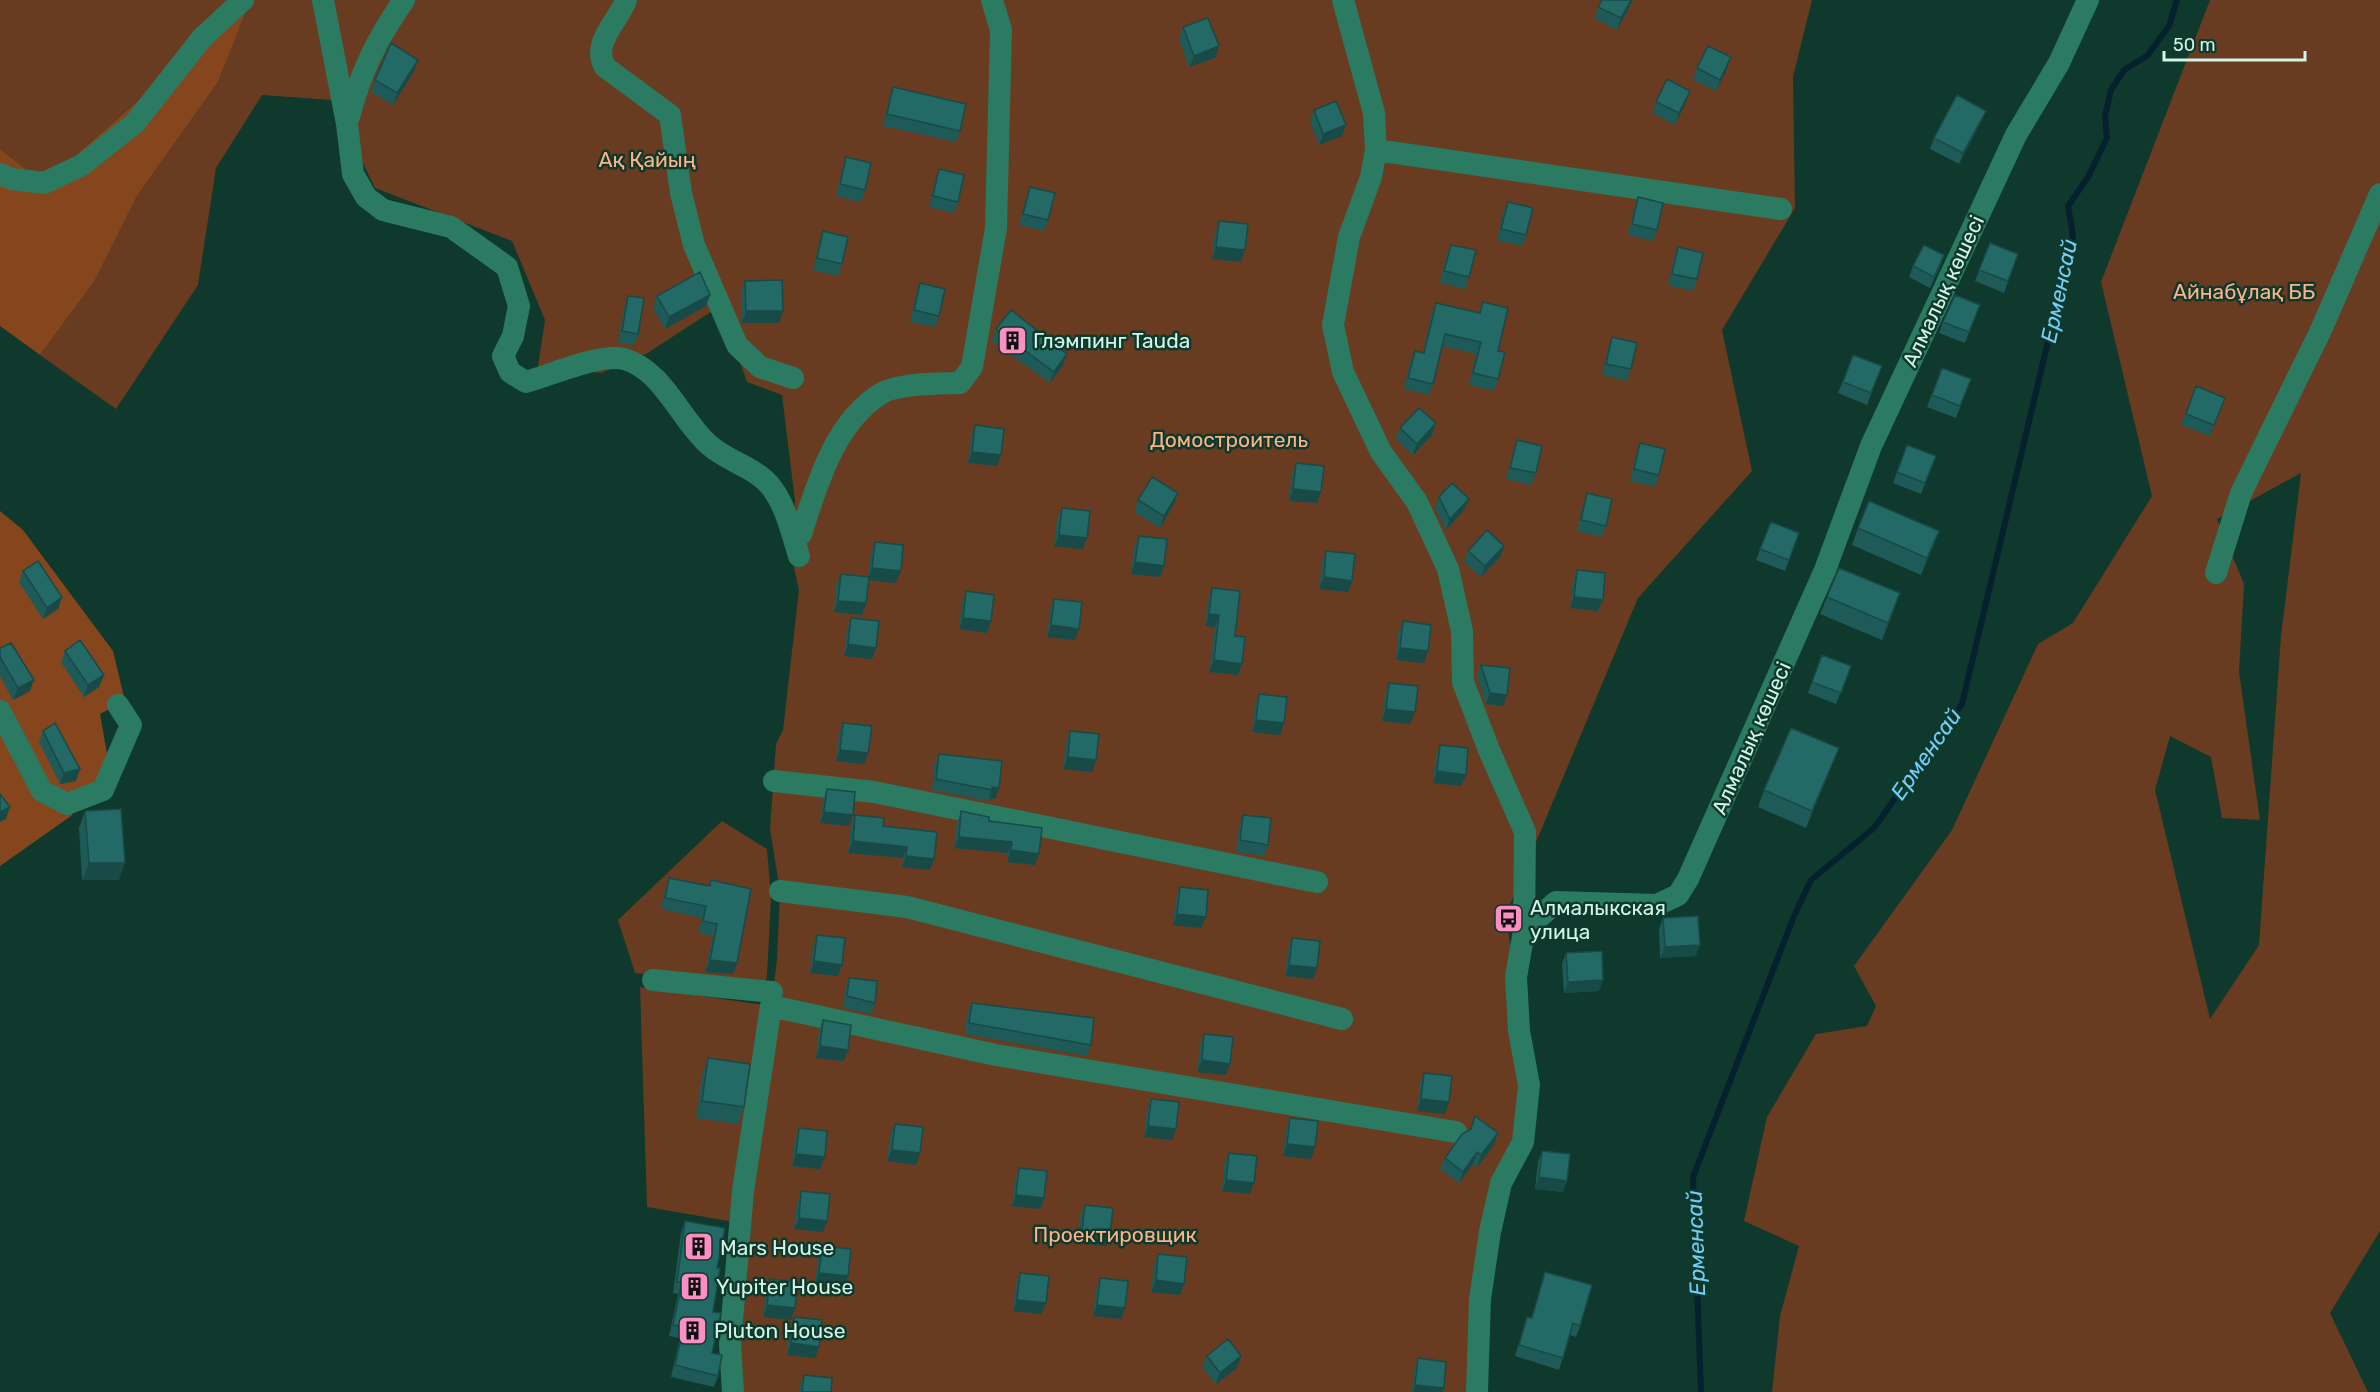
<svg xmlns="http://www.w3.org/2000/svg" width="2380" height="1392" viewBox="0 0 2380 1392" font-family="Rubik,sans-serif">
<rect width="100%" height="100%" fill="#0e392c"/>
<path fill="#693b20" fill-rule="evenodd" d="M0 0H1812L1793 77 1795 208 1722 330 1752 471 1638 598 1506 914 1529 1086 1501 1183 1477 1392H733L740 1223 647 1207 640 987 771 1006 777 960 780 891 770 829 776 744 783 730 799 590 789 545 795 501 782 395 747 382 720 306 646 354 601 373 538 366 545 320 512 241 375 188 332 100 262 95 216 168 198 285 116 409 40 355 94 282 137 196 218 82 247 4 44 183 0 149Z
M2210 0H2380V1231L2330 1313 2368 1392H1772L1780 1316 1799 1246 1744 1221 1767 1117 1816 1034 1867 1026 1876 1006 1854 966 1952 830 2038 644 2073 623 2152 496 2101 282ZM2301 473 2281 636 2259 945 2210 1019 2155 790 2170 736 2211 757 2222 818 2260 820 2239 672 2244 584 2217 519Z
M722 821 767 849 771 897 767 976 764 987 635 973 618 920Z"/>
<path fill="#85451d" d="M249 3 218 82 137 196 94 282 40 355 0 326V149L44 183Z
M0 511 23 530 113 651 125 701 100 714 109 765 71 816 0 866Z"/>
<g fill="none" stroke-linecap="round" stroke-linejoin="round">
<path stroke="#05212d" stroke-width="6" d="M1701 1392 1693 1177 1794 916 1811 880 1874 828 1962 704 2073 236 2068 206 2088 177 2107 138 2105 116 2111 90 2124 70 2147 56 2169 26 2177 0"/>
<path stroke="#2b7b63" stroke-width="22" d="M323 0 347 124 353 174 366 197 383 210 451 227 507 267 519 306 513 336 503 356 510 372 526 382C551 375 600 353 624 359 663 370 680 419 708 444 727 462 755 466 772 488 786 507 792 533 799 556
M626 0C618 22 591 43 605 67L670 115 681 193 694 245 737 345 760 367 793 378
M1343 0 1374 113 1376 150 1371 177 1349 237 1333 325 1343 372 1381 452 1417 502 1448 569 1462 631 1463 682 1489 750 1525 832 1524 931 1516 977 1519 1031 1529 1085 1523 1142 1501 1183 1490 1232 1480 1299 1477 1392
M349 117C361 71 377 39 404 0
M1376 150 1781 209
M0 174 12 179 44 183 82 165 135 123 202 38 243 0
M801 534C817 485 834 422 882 393 898 384 941 383 960 383L972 367 996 228 1001 30 992 0
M2216 573 2241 493 2321 330 2380 194
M0 711 42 791 67 804 103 790 131 725 118 705
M774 781 874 792 1317 882
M780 891 907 907 1342 1019
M1524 931 1556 902 1657 905 1678 895 1688 879 1825 570 1871 446 2016 135 2059 63 2088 0
M653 980 772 992
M733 1392 730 1344 743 1191 771 1006 996 1055 1456 1132"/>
</g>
<path fill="#1e5a58" d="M1602 0H1633L1617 30 1594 18Z
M1183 27 1215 58 1189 67 1179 39Z
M1697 68 1727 69 1716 91 1693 80Z
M414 71 393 105 371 92 375 80Z
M893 87 960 131 956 142 883 126 889 98Z
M1656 102H1686L1675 125 1652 113Z
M1314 110 1342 136 1319 145 1310 122Z
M1986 111 1981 122 1959 164 1930 149 1934 138Z
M846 157 865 190 861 202 836 196 842 169Z
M939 169 958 202 954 213 929 207 935 181Z
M1030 187 1048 220 1044 231 1019 225 1026 198Z
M1638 197 1657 230 1653 241 1628 235 1634 209Z
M1508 202 1526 235 1522 246 1497 240 1503 213Z
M1219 221 1241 262 1212 259 1215 232Z
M823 231 842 264 838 276 813 270 819 243Z
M1990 243 2018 254 2004 293 1975 281Z
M1451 245 1469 277 1465 289 1440 283 1446 256Z
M1678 247 1697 279 1693 291 1668 285 1674 258Z
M1913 266 1940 267 1930 288 1909 277Z
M745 281 779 323H742L741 292Z
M920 283 939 316 935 327 910 322 916 294Z
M710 295 706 306 665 329 653 308 657 296Z
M628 296 638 334 634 345 618 343 624 308Z
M1483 302 1498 351V379L1494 391 1469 385 1476 354 1442 346 1433 384 1429 395 1404 389 1410 362 1415 351 1423 353 1431 315 1436 303 1479 313Z
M1980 305 1965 343 1939 333 1943 322Z
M996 329 1063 365 1050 383 992 341Z
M1612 337 1631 369 1627 381 1602 375 1608 348Z
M1853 355 1882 366 1867 405 1838 393Z
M1942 368 1971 379 1956 418 1927 407Z
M2196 386 2225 398 2210 436 2181 425Z
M1436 423 1432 435 1413 455 1396 439 1400 428Z
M975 425 997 466 968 463 971 437Z
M1517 440 1536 473 1531 485 1506 479 1513 452Z
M1640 443 1659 475 1655 487 1630 481 1636 454Z
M1907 445 1936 456 1921 494 1893 483Z
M1296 463 1317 503 1289 501 1292 474Z
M1178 493 1174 504 1160 528 1134 512 1138 500Z
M1587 493 1606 526 1601 537 1577 531 1583 505Z
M1439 497 1469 499 1464 510 1446 530 1435 508Z
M1062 508 1083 549 1054 546 1057 519Z
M1771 522 1799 533 1785 571 1756 560Z
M1858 528 1939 531 1921 575 1852 545Z
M1139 536 1164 566 1160 577 1131 574 1134 547Z
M875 542 896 583 869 580 866 603 862 615 834 612 836 585 841 574 868 577 871 553Z
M1504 546 1500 557 1481 577 1464 562 1468 551Z
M1326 551 1352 581 1348 592 1319 589 1322 562Z
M1577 570 1598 611 1570 608 1573 581Z
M23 571 62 597 58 609 43 619 19 582Z
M1212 588 1235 636 1242 664 1238 675 1209 672 1215 627 1205 626 1208 599Z
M966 591 991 621 987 633 959 629 962 603Z
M1827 597 1894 610 1882 640 1820 614Z
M1054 599 1075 640 1047 637 1050 610Z
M851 618 872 659 844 656 847 629Z
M1403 621 1424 663 1396 660 1398 633Z
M0 648 30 691 13 700 0 676Z
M65 651 104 675 99 687 84 697 61 662Z
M1822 655 1851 666 1836 704 1808 693Z
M1481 665 1507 695 1503 706 1486 704 1477 676Z
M1389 683 1410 724 1382 721 1385 694Z
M1259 694 1280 735 1252 732 1255 705Z
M843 723 868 753 864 764 836 761 839 734Z
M43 731 76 781 60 784 39 742Z
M1070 731 1092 772 1063 769 1066 742Z
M1440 745 1466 775 1461 786 1433 783 1436 756Z
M939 754 999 788 995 799H989L988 801 932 790 934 765Z
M1832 765 1806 828 1758 807 1764 790Z
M827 789 853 815 849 826 820 823 823 800Z
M85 811 119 880H82L79 828Z
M961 811 989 821 1035 865 1007 862 1008 853 954 848 957 823Z
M855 815 883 826 930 870 902 867 903 858 848 853 851 826Z
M1243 815 1268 845 1264 856 1236 852 1239 826Z
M669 878 709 886 711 880 737 963 733 974 705 972 713 936 698 933 702 918 661 909 665 889Z
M1180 887 1206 917 1201 928 1173 925 1176 899Z
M1663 918 1696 956 1660 958 1659 929Z
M817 935 838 976 810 973 813 946Z
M1292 938 1317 968 1313 979 1285 976 1288 950Z
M1566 953 1599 991 1564 993 1562 964Z
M849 978 875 1003 871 1014 843 1008 845 989Z
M972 1003 1091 1045 1087 1056 965 1034 967 1014Z
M823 1020 844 1061 816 1058 819 1031Z
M1204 1034 1226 1075 1197 1072 1200 1045Z
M708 1058 744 1107 738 1124 696 1118 702 1075Z
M1424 1073 1445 1114 1417 1111 1420 1084Z
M1151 1099 1172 1140 1144 1137 1147 1110Z
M1475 1116 1498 1133 1494 1145 1477 1167 1473 1164 1459 1183 1440 1169 1445 1158 1470 1129Z
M1290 1118 1311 1159 1283 1156 1286 1129Z
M895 1124 916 1165 887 1161 890 1135Z
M799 1128 820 1169 792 1166 795 1139Z
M1542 1151 1563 1192 1535 1189 1538 1162Z
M1229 1153 1250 1194 1222 1191 1224 1164Z
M1019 1168 1044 1198 1040 1209 1012 1206 1015 1179Z
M801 1191 823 1232 794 1229 797 1203Z
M1085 1205 1106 1246 1077 1243 1080 1216Z
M685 1221 717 1268 713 1312 712 1353 718 1376 714 1387 671 1377 680 1338 669 1336 678 1294 673 1293 681 1233Z
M822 1246 848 1276 843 1287 815 1284 818 1258Z
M1158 1254 1180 1295 1151 1292 1154 1265Z
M1545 1272 1580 1326 1576 1337 1570 1335 1559 1370 1515 1356 1527 1317 1531 1318Z
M1020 1273 1046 1303 1041 1314 1013 1311 1016 1284Z
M1100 1278 1121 1319 1093 1316 1096 1289Z
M770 1279 791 1320 763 1317 766 1290Z
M794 1317 815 1358 787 1355 790 1328Z
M1207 1356 1237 1368 1216 1384 1202 1367Z
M1418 1358 1444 1388 1442 1392H1412L1414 1370Z
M804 1375 831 1392H799L800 1386Z"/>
<path fill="#184a47" d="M1631 0H1633L1617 30 1621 18Z
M1219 46 1215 58 1189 67 1194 56Z
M1731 57 1727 69 1716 91 1720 80Z
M418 60 414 71 393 105 397 93Z
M1690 91 1686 102 1675 125 1679 113Z
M1986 111 1981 122 1959 164 1963 153Z
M1346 125 1342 136 1319 145 1323 134Z
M1216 247 1245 250 1241 262 1212 259Z
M1944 255 1940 267 1930 288 1934 277Z
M710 295 706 306 665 329 669 317Z
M746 311H783L779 323H742Z
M1067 354 1063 365 1050 383 1054 372Z
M1436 423 1432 435 1413 455 1417 444Z
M972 452 1001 455 997 466 968 463Z
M1293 489 1321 492 1317 503 1289 501Z
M1178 493 1174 504 1160 528 1164 516Z
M1469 499 1464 510 1446 530 1450 519Z
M1939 531 1933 548 1921 575 1927 558Z
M1059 535 1087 538 1083 549 1054 546Z
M1504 546 1500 557 1481 577 1485 566Z
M1135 562 1164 566 1160 577 1131 574Z
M872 568 901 571 896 583 868 580Z
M1324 577 1352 581 1348 592 1319 589Z
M1900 593 1894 610 1882 640 1888 623Z
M62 597 58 609 43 619 47 608Z
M1574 597 1603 600 1598 611 1570 608Z
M838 601 866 603 862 615 834 612Z
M1209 614 1219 615 1215 627 1205 626Z
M963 618 991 621 987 633 959 629Z
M1051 625 1079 629 1075 640 1047 637Z
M848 644 876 648 872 659 844 656Z
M1400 648 1428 651 1424 663 1396 660Z
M1214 660 1242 664 1238 675 1209 672Z
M104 675 99 687 84 697 88 685Z
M34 680 30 691 13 700 18 688Z
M1490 693 1507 695 1503 706 1486 704Z
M1386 709 1415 712 1410 724 1382 721Z
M1256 720 1284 723 1280 735 1252 732Z
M1839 748 1832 765 1806 828 1812 811Z
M840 750 868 753 864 764 836 761Z
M1068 757 1096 760 1092 772 1063 769Z
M80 769 76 781 60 784 64 773Z
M1437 771 1466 775 1461 786 1433 783Z
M992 787 999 788 995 799H989Z
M10 807 6 819 0 822V812Z
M824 812 853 815 849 826 820 823Z
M959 837 1012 842 1008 853 954 848Z
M853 841 907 847 903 858 848 853Z
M1011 850 1039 854 1035 865 1007 862Z
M906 856 934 859 930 870 902 867Z
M89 863H125L119 880H82Z
M1177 914 1206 917 1201 928 1173 925Z
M1700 945 1696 956 1660 958 1665 947Z
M710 960 737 963 733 974 705 972Z
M814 961 842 965 838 976 810 973Z
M1289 965 1317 968 1313 979 1285 976Z
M1603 980 1599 991 1564 993 1568 982Z
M820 1046 848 1050 844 1061 816 1058Z
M1202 1060 1230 1064 1226 1075 1197 1072Z
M1421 1099 1449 1102 1445 1114 1417 1111Z
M1148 1126 1176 1129 1172 1140 1144 1137Z
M1498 1133 1494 1145 1477 1167 1481 1155Z
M1287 1144 1315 1147 1311 1159 1283 1156Z
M892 1150 920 1153 916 1165 887 1161Z
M1477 1152 1473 1164 1459 1183 1463 1172Z
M796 1154 825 1157 820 1169 792 1166Z
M1539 1177 1567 1181 1563 1192 1535 1189Z
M1226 1180 1254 1183 1250 1194 1222 1191Z
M1016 1195 1044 1198 1040 1209 1012 1206Z
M799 1218 827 1221 823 1232 794 1229Z
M1082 1232 1110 1235 1106 1246 1077 1243Z
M819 1273 848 1276 843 1287 815 1284Z
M1156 1280 1184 1284 1180 1295 1151 1292Z
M1017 1300 1046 1303 1041 1314 1013 1311Z
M767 1305 795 1308 791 1320 763 1317Z
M1097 1305 1125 1308 1121 1319 1093 1316Z
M791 1343 819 1347 815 1358 787 1355Z
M1241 1356 1237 1368 1216 1384 1220 1373Z
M1415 1385 1444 1388 1442 1392H1413Z"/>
<path fill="#236966" stroke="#184a47" stroke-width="1.5" d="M1602 0H1631L1621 18 1598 7Z
M1208 18 1219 46 1194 56 1183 27Z
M391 43 418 60 397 93 375 80Z
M1708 46 1731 57 1720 80 1697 68Z
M1667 79 1690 91 1679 113 1656 102Z
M893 87 966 104 960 131 887 114Z
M1957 95 1986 111 1963 153 1934 138Z
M1336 101 1346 125 1323 134 1314 110Z
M846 157 871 163 865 190 840 184Z
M939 169 964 175 958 202 933 196Z
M1030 187 1055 193 1048 220 1023 214Z
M1638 197 1663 203 1657 230 1632 224Z
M1508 202 1533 208 1526 235 1501 229Z
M1219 221 1248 224 1245 250 1216 247Z
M823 231 848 237 842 264 817 258Z
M1990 243 2018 254 2008 281 1979 270Z
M1451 245 1476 250 1469 277 1444 271Z
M1924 245 1944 255 1934 277 1913 266Z
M1678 247 1703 253 1697 279 1672 274Z
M700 272 710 295 669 317 657 296Z
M782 280 783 311H746L745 281Z
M920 283 945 289 939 316 914 310Z
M1955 295 1980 305 1969 332 1943 322Z
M628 296 644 298 638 334 622 331Z
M1483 302 1508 308 1498 351 1505 352 1498 379 1473 373 1481 342 1445 334 1433 384 1408 378 1415 351 1424 353 1436 303 1480 313Z
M1011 310 1067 354 1054 372 996 329Z
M1612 337 1637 343 1631 369 1606 364Z
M1853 355 1882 366 1871 393 1843 382Z
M1942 368 1971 379 1960 406 1932 395Z
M2196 386 2225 398 2214 425 2186 414Z
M1419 408 1436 423 1417 444 1400 428Z
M975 425 1004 429 1001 455 972 452Z
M1517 440 1542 446 1536 473 1510 468Z
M1640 443 1665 449 1659 475 1634 469Z
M1907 445 1936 456 1925 483 1897 472Z
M1296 463 1324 466 1321 492 1293 489Z
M1152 477 1178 493 1164 516 1138 500Z
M1452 483 1469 499 1450 519 1439 497Z
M1587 493 1612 499 1606 526 1581 520Z
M1869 501 1939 531 1927 558 1858 528Z
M1062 508 1090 511 1087 538 1059 535Z
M1771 522 1799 533 1789 560 1760 549Z
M1487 530 1504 546 1485 566 1468 551Z
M1139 536 1167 539 1164 566 1135 562Z
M875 542 903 545 901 571 872 568Z
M1326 551 1355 554 1352 581 1324 577Z
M38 561 62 597 47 608 23 571Z
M1839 568 1900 593 1888 623 1827 597Z
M1577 570 1605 573 1603 600 1574 597Z
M841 574 869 577 866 603 838 601Z
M1212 588 1240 591 1235 636 1245 637 1242 664 1214 660 1219 615 1209 614Z
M966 591 994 595 991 621 963 618Z
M1054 599 1082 602 1079 629 1051 625Z
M851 618 879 621 876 648 848 644Z
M1403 621 1431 625 1428 651 1400 648Z
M80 640 104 675 88 685 65 651Z
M11 643 34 680 18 688 0 657V648Z
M1822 655 1851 666 1841 693 1812 682Z
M1481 665 1510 668 1507 695 1490 693Z
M1389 683 1418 686 1415 712 1386 709Z
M1259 694 1287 697 1284 723 1256 720Z
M55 723 80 769 64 773 43 731Z
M843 723 872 726 868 753 840 750Z
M1791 728 1839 748 1812 811 1764 790Z
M1070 731 1099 734 1096 760 1068 757Z
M1440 745 1468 748 1466 775 1437 771Z
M939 754 1002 761 999 788 992 787V790L936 779Z
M827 789 855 792 853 815 824 812Z
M0 794 10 807 0 812Z
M121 809 125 863H89L85 811Z
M961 811 989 817V821L1042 828 1039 854 1011 850 1012 842 959 837Z
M855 815 884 818 883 826 937 832 934 859 906 856 907 847 853 841Z
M1243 815 1271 818 1268 845 1240 840Z
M669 878 710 886 711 880 751 889 737 963 710 960 717 924 703 921 706 906 665 898Z
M1180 887 1208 890 1206 917 1177 914Z
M1698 916 1700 945 1665 947 1663 918Z
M817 935 845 938 842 965 814 961Z
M1292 938 1320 941 1317 968 1289 965Z
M1602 951 1603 980 1568 982 1566 953Z
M849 978 877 981 875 1003 847 996Z
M972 1003 1094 1018 1091 1045 969 1023Z
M823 1020 851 1025 848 1050 820 1046Z
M1204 1034 1233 1037 1230 1064 1202 1060Z
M708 1058 750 1064 744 1107 702 1101Z
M1424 1073 1452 1076 1449 1102 1421 1099Z
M1151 1099 1179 1102 1176 1129 1148 1126Z
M1475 1116 1498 1133 1481 1155 1477 1152 1463 1172 1445 1158 1462 1134 1471 1129Z
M1290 1118 1318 1121 1315 1147 1287 1144Z
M895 1124 923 1127 920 1153 892 1150Z
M799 1128 827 1131 825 1157 796 1154Z
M1542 1151 1570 1154 1567 1181 1539 1177Z
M1229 1153 1257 1156 1254 1183 1226 1180Z
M1019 1168 1047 1171 1044 1198 1016 1195Z
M801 1191 830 1194 827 1221 799 1218Z
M1085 1205 1113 1208 1110 1235 1082 1232Z
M685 1221 725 1228 717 1268H720L713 1312 721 1313 712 1353 722 1355 718 1376 675 1365 684 1327 673 1325 682 1282H677Z
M822 1246 851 1249 848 1276 819 1273Z
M1158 1254 1187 1257 1184 1284 1156 1280Z
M1545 1272 1592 1285 1580 1326 1573 1323 1563 1358 1519 1345 1527 1317 1532 1318Z
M1020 1273 1049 1276 1046 1303 1017 1300Z
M1100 1278 1128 1281 1125 1308 1097 1305Z
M770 1279 798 1282 795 1308 767 1305Z
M794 1317 822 1320 819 1347 791 1343Z
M1228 1339 1241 1356 1220 1373 1207 1356Z
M1418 1358 1446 1362 1444 1388 1415 1385Z
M804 1375 832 1378 831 1392H802Z"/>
<defs>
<symbol id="building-square" viewBox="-11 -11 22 22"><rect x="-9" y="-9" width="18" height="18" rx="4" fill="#fb8fc4" stroke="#0e392c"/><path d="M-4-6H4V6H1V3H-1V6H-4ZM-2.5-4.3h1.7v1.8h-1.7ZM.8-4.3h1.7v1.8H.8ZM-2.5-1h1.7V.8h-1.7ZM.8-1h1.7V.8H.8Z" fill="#111"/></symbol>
<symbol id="bus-square" viewBox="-11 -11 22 22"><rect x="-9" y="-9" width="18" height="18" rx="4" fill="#fb8fc4" stroke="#0e392c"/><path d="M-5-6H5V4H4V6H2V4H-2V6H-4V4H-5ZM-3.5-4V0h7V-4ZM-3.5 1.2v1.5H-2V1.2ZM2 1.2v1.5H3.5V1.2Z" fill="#111"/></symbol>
</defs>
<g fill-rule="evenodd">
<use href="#building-square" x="996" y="324" width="33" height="33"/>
<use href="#bus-square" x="1492" y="902" width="33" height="33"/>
<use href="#building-square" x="682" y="1230" width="33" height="33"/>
<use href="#building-square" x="678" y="1270" width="33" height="33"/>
<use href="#building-square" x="676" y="1314" width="33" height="33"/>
</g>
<g text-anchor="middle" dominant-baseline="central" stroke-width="5" stroke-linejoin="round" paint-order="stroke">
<g font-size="21" fill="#fdb287" stroke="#0e392c">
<text x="647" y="159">Ақ Қайың</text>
<text x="2244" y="291">Айнабұлақ ББ</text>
<text x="1229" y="439">Домостроитель</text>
<text x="1115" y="1234">Проектировщик</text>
</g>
<g font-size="21" fill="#d1f6e8" stroke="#0e392c">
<text transform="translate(1943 291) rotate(-65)">Алмалық көшесі</text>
<text transform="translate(1751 738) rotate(-66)">Алмалық көшесі</text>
</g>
<g font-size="21" fill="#d1f6e8" stroke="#0e392c" text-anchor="start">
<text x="1033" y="340">Глэмпинг Tauda</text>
<text x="1530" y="907">Алмалыкская<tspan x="1530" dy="24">улица</tspan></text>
<text x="720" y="1247">Mars House</text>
<text x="716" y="1286">Yupiter House</text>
<text x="714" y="1330">Pluton House</text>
</g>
<g font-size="22" font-style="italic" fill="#73cef8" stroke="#0e392c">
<text transform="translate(2059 291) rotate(-78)">Ерменсай</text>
<text transform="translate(1926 754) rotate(-55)">Ерменсай</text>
<text transform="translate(1696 1243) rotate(-92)">Ерменсай</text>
</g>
</g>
<path d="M2164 51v9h141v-9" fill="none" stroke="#d1f6e8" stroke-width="3"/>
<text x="2173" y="51" font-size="18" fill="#d1f6e8" stroke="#0e392c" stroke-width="4.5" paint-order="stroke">50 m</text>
</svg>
